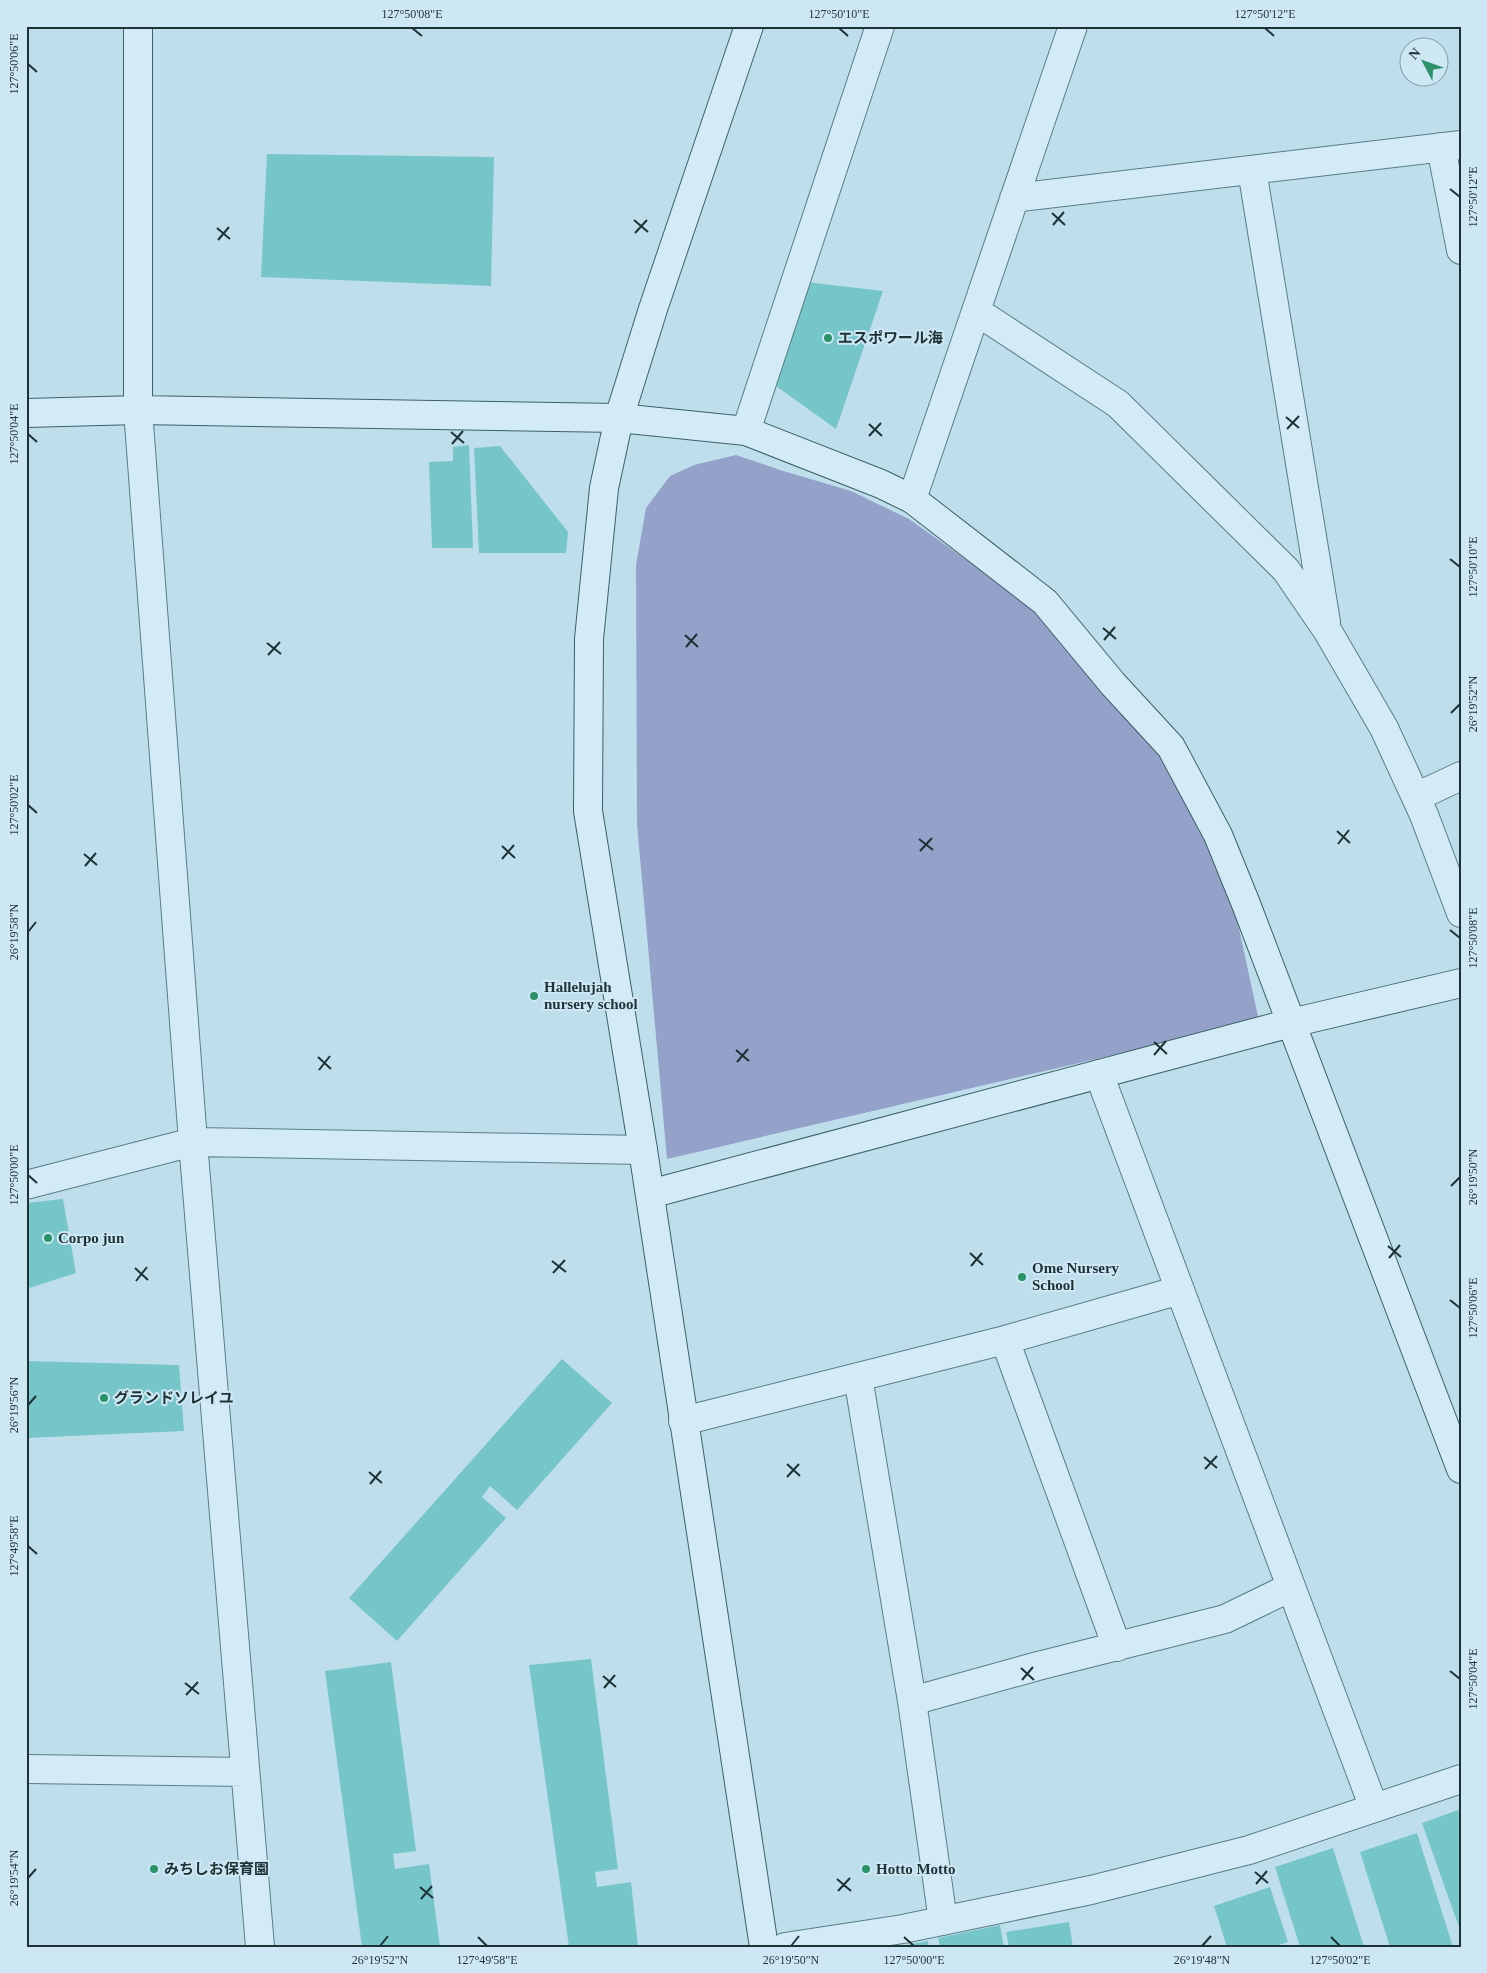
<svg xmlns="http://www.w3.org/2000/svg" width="1487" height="1973" viewBox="0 0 1487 1973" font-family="'Times New Roman','Noto Sans JP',serif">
<rect width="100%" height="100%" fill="#bfdeec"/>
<path fill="#94a2ca" d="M736 455 780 470 851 491 909 519 1035 609 1165 756 1192 806 1233 901 1259 1021 667 1159 637 824 636 565 646 508 670 476 694 465Z"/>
<path fill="#76c6c9" d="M267 154 494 157 491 286 261 277Z
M806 282 883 291 836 429 776 386Z
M469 445 473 548H432L429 462 453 461V447Z
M500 446 568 532 566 553H479L474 448Z
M63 1199 76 1273 26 1289V1203Z
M562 1359 612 1403 517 1510 490 1486 482 1497 506 1518 397 1641 349 1598Z
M26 1361 179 1365 184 1431 26 1438Z
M591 1659 618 1869 595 1872 597 1887 631 1882 638 1947H569L529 1665Z
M391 1662 416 1851 393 1854 395 1869 429 1864 440 1947H362L325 1671Z
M1461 1809V1930H1460L1422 1823Z
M1417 1833 1453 1947H1390L1360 1852Z
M1333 1848 1364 1947H1300L1275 1867Z
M1270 1887 1288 1942 1273 1947H1227L1214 1906Z
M1069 1922 1073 1947H1009L1006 1932Z
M1000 1925 1004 1947H940L938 1938Z
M928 1941 929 1947H901V1946Z"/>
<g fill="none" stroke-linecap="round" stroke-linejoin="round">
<defs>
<path id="street" d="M1441 147 1461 250
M1252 170 1326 622
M1014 198 1461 145
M976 311 1118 404 1286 570 1327 630 1384 728 1424 815 1461 913
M138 410 193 1142 260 1947
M746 431 880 26
M912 499 1073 26
M1416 797 1461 776
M1099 1074 1374 1808
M26 1185 193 1142 643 1150
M1005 1340 1117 1647
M858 1377 912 1701 943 1921
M683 1421 1005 1340 1180 1290
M912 1701 1038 1666 1225 1619 1291 1587
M26 1769 245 1772
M785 1947 903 1929 1091 1890 1249 1850 1461 1779"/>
<path id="secondary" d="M138 26V410
M749 26 653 309 619 418 604 488 589 639 588 811 643 1150 764 1947
M26 413 138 410 619 418 746 431 881 484 912 499 1045 602 1113 684 1171 747 1218 835 1246 904 1461 1469
M650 1194 1291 1023 1461 983"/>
</defs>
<use href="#street" stroke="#587d84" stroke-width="30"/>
<use href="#secondary" stroke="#3c6166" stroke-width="30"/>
<use href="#street" stroke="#d2ebf7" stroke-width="28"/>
<use href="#secondary" stroke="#d2ebf7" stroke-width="28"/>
</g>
<path fill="none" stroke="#1c3234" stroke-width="2" d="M412 28 422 36M839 28 848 36M1265 28 1274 36M28 64 37 72M1450 189 1460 197M1052 213 1065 225M634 220 648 232M1053 225 1064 212M217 228 230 239M635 233 647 220M218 240 229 227M1286 417 1299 428M869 424 882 436M1287 429 1299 416M451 432 464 443M28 434 37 442M869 436 881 423M452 444 463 431M1450 559 1460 567M1103 628 1116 639M685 635 698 647M1104 640 1115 627M267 643 281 654M686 647 697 634M268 655 280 642M1451 713 1460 704M28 805 37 813M1337 831 1350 843M919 839 933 850M1338 844 1349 830M502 846 515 858M920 851 932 838M84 854 97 865M502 859 514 845M85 866 96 853M1450 930 1460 938M28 932 36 922M1154 1042 1167 1054M736 1050 749 1061M1154 1055 1166 1041M318 1057 331 1069M737 1062 748 1049M319 1070 330 1056M28 1175 37 1183M1451 1186 1460 1177M1388 1246 1401 1257M970 1253 983 1265M1389 1258 1400 1245M552 1261 566 1272M971 1266 982 1253M135 1268 148 1280M553 1273 565 1260M136 1281 147 1267M1450 1300 1460 1308M28 1405 36 1396M1204 1457 1217 1468M787 1464 800 1476M1205 1469 1217 1456M369 1472 382 1483M787 1477 799 1464M370 1484 381 1471M28 1546 37 1554M1021 1668 1034 1680M1450 1671 1460 1679M603 1676 616 1687M1022 1680 1033 1667M185 1683 199 1694M604 1688 615 1675M186 1695 198 1682M1255 1872 1268 1883M28 1878 36 1869M837 1879 851 1891M1256 1884 1267 1871M420 1887 433 1898M838 1891 850 1878M421 1899 432 1886M478 1937 487 1946M904 1937 914 1946M1331 1937 1340 1946M380 1946 388 1936M791 1946 799 1936M1202 1946 1211 1936"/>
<g fill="#2a9169" stroke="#cee7f4" stroke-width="2">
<circle cx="828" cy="338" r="5"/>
<circle cx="534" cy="996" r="5"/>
<circle cx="48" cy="1238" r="5"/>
<circle cx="1022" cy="1277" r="5"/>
<circle cx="104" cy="1398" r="5"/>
<circle cx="154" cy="1869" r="5"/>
<circle cx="866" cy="1869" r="5"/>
</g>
<g text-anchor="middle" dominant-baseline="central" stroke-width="4" stroke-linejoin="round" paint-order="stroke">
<g font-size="15" font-weight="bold" fill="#1c3234" stroke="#cee7f4" text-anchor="start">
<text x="838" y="338">エスポワール海</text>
<text x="544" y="987">Hallelujah<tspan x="544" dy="17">nursery school</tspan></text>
<text x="58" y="1238">Corpo jun</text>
<text x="1032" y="1268">Ome Nursery<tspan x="1032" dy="17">School</tspan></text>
<text x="114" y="1398">グランドソレイユ</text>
<text x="164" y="1869">みちしお保育園</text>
<text x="876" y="1869">Hotto Motto</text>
</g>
</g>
<rect width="1487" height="1973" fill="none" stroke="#cee7f4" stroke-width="55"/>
<g transform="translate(1424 62) rotate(311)"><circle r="24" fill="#cee7f4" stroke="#879fa7"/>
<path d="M0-4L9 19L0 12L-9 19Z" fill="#2a9169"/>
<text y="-8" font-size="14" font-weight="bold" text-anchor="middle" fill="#1c3234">N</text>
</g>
<rect x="28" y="28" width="1432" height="1918" fill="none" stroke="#1c3234" stroke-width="2"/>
<g font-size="12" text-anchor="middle" fill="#1c3234">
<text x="412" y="18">127°50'08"E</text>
<text x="839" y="18">127°50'10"E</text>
<text x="1265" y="18">127°50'12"E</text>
<text transform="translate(14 64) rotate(-90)" y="4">127°50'06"E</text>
<text transform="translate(1473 197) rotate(-90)" y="4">127°50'12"E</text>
<text transform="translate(14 434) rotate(-90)" y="4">127°50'04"E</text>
<text transform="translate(1473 567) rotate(-90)" y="4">127°50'10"E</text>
<text transform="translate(1473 704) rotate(-90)" y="4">26°19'52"N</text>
<text transform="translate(14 805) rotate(-90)" y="4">127°50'02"E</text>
<text transform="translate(14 932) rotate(-90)" y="4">26°19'58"N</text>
<text transform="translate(1473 938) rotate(-90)" y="4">127°50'08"E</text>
<text transform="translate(14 1175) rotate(-90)" y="4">127°50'00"E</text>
<text transform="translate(1473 1177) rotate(-90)" y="4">26°19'50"N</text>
<text transform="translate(1473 1308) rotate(-90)" y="4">127°50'06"E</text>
<text transform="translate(14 1405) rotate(-90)" y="4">26°19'56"N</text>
<text transform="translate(14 1546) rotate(-90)" y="4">127°49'58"E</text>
<text transform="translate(1473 1679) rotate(-90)" y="4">127°50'04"E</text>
<text transform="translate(14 1878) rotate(-90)" y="4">26°19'54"N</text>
<text x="380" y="1964">26°19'52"N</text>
<text x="487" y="1964">127°49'58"E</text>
<text x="791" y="1964">26°19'50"N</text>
<text x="914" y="1964">127°50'00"E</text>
<text x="1202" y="1964">26°19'48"N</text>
<text x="1340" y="1964">127°50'02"E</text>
</g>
</svg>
